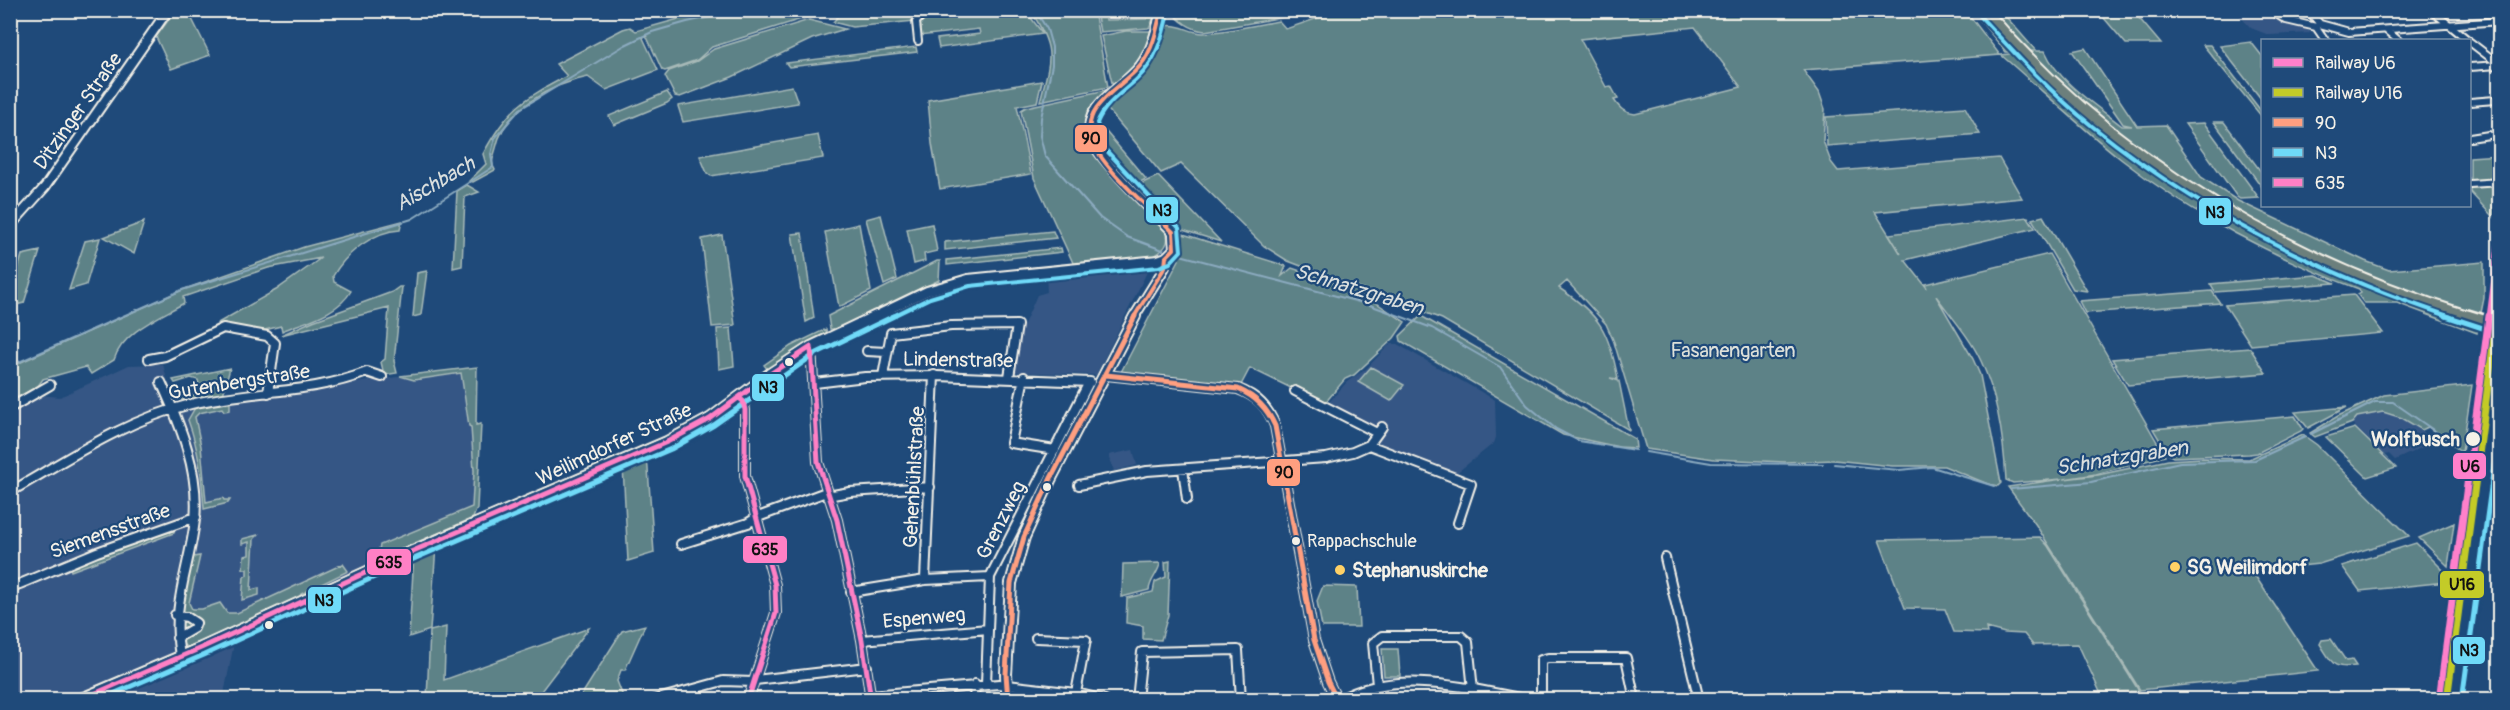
<svg xmlns="http://www.w3.org/2000/svg" width="2510" height="710" viewBox="0 0 2510 710" font-family="Pangolin,sans-serif">
<rect width="100%" height="100%" fill="#1f4a7a"/>
<filter id="ink" filterUnits="userSpaceOnUse"><feTurbulence type="fractalNoise" baseFrequency=".0167" numOctaves="2"/><feDisplacementMap in="SourceGraphic" scale="12" xChannelSelector="R" yChannelSelector="G"/><feConvolveMatrix kernelMatrix="1 2 1 2 8 2 1 2 1" color-interpolation-filters="sRGB"/></filter>
<g filter="url(#ink)">
<path fill="#365785" d="M2235 11H2291L2296 20 2311 33 2269 35 2251 28Z
M1120 268 1147 272 1096 375 1014 372 1017 340 1037 295 1047 292 1046 272Z
M1390 344H1397L1495 400 1496 437 1494 443 1455 474 1376 442 1382 433 1331 406 1330 401 1347 382 1366 369Z
M163 364 174 408 470 367 478 461 474 519 179 648 180 656 235 638 223 699 11 700V411L39 395 60 397 129 365Z
M2383 412 2402 418 2436 441 2395 460 2389 454 2384 455 2352 423 2357 417Z
M1133 450 1137 465 1114 471 1109 455Z"/>
<path fill="#5d8287" stroke="#a8bab8" stroke-width="1.5" fill-rule="evenodd" d="M1170 10H1318V11L1205 31C1191 30 1178 20 1170 10Z
M175 11H188L210 55 171 69 156 37Z
M767 11H808L805 18 712 47 697 60 665 71 662 70 646 35 643 38 658 70 606 90 588 77C552 84 504 109 496 148 494 156 490 163 495 170L473 182 469 181 486 164 483 154C507 109 523 99 567 76L556 64 623 29 630 27 636 31 707 11H762L736 13Z
M843 11H924L915 21 852 27 833 22Z
M968 11H1026L1043 34 939 48 937 39 980 34 979 29 919 36 918 21 921 16Z
M1031 11H1094L1108 87 1040 101C1051 58 1056 50 1031 11Z
M1096 11H1099L1100 18H1106V20L1147 19 1148 16H1154L1150 27 1148 28 1100 32Z
M1339 11H1966L2000 55 1803 70 1819 92 1825 109 1823 141 1831 162 1838 171 1999 158 2022 198 1875 212 1901 254 1889 234 2028 217 2035 228 1905 260 1927 288 1925 284 2049 254 2165 456 2096 474 2064 479 2098 475 2168 460 2202 458 2249 459 2303 435 2317 445 2409 536 2319 564 2252 571 2318 671 2140 690 2036 525 2008 487 2062 479 2013 483 2006 480C2004 442 1998 397 1981 361 1971 339 1951 316 1936 296L1973 359 1980 375 2001 483 1998 486 1988 484 1944 466H1892L1834 460 1785 462 1714 459 1646 449 1614 342 1606 324 1567 281 1559 288C1600 315 1609 331 1618 379L1610 378 1619 381 1629 430 1442 319 1288 261 1264 246 1181 164 1161 173 1105 106 1151 64 1167 26C1178 23 1191 33 1203 33 1228 32 1254 25 1279 21L1286 29ZM1695 27 1741 87 1635 114C1625 113 1620 109 1614 100L1618 99 1611 86 1606 87 1580 39Z
M1972 11H1980L2015 52H2006Z
M1991 11H2001L2036 51H2045C2059 83 2096 105 2122 126H2132L2123 124 2072 51 2085 48 2137 126 2166 125 2201 177 2238 201 2365 261 2389 270 2484 262V298L2477 333 2397 303H2364L2358 295 2361 293 2359 289C2277 259 2191 214 2122 160 2080 127 2042 90 2001 55L2034 51H2027Z
M2098 11H2133L2161 44H2126Z
M809 20 845 29 812 39 732 77 680 97 675 96 665 76 669 71 697 61 714 49Z
M1126 31H1152C1148 55 1130 71 1113 87L1101 36Z
M2251 42 2262 56V100L2220 46Z
M2203 45H2210L2262 112V117Z
M916 47 917 52 789 67 786 63Z
M1042 81 1037 102 1017 106 1031 174 940 189 932 144 928 100Z
M792 86 798 103 683 122 678 106Z
M1106 90 1110 91C1103 97 1090 104 1087 113 1074 149 1140 202 1162 225 1172 238 1168 248 1154 256L1074 265 1034 178 1021 110 1026 107Z
M667 92 672 99 667 103 614 125 609 116Z
M1965 107 1980 134 1827 146 1826 117Z
M1096 120 1146 179 1136 184C1119 166 1095 147 1096 120Z
M2214 122H2224L2262 173V187Z
M2204 123 2259 198 2240 199 2237 197 2185 124Z
M818 135 823 158 711 176 707 173 700 156Z
M2499 155V180L2470 182V157Z
M1158 176 1221 242 1183 230 1138 185Z
M467 185 479 192 465 197 462 266 453 268 457 191Z
M2495 186 2496 189 2493 217 2470 192V187Z
M881 215 897 279 884 285 866 219Z
M2043 216 2087 291 2073 289 2032 219Z
M402 221 400 230C374 231 346 253 333 276L334 282 351 291C338 314 306 321 282 331L281 326 261 331 218 323 276 290 321 258 268 268 183 297 184 303C160 317 122 332 114 360L91 374 86 367 43 379 38 386 11 401 10 367 182 290 304 247Z
M144 222 134 254 104 237Z
M859 224 871 291 839 307 825 232Z
M932 224 937 251 924 254 925 261 914 264 907 229Z
M1053 231 1056 238 945 250V242Z
M802 233 814 318 806 322 792 234Z
M1183 234 1286 266 1282 276 1292 268 1371 295 1369 298 1405 322 1394 338 1354 375 1345 379 1324 404 1250 368 1241 385 1121 372 1179 260 1174 258 1178 253Z
M722 235 735 325 712 327 702 239Z
M100 238 86 285 69 290 85 241Z
M1061 248 1062 252 947 265V260Z
M40 251 24 303 11 306V294L22 255Z
M937 261H940L939 280 840 329H830L828 316Z
M427 271 421 315 413 317 417 273Z
M2316 275 2335 283 2215 292 2210 284Z
M399 287H402L394 361 397 373 384 375 381 362 385 359 389 308 281 335 313 321 392 292Z
M2212 291 2220 303 2085 313 2079 301Z
M2354 295 2383 333 2251 345 2225 305Z
M1421 316 1635 439 1636 448 1619 447 1563 435 1401 341 1400 336Z
M731 328 734 366 719 369 717 329Z
M826 329 827 336 769 371 764 365 791 346Z
M2250 348 2266 373 2128 385 2112 359Z
M477 367 476 425 481 424 477 508 473 518 383 557 378 554 380 545 472 507 474 471 471 427 469 426 461 373 414 380 400 376Z
M1371 367 1404 385 1391 401 1358 382Z
M230 368 223 395 181 400 198 393 200 389 198 380 191 378 175 383 173 380Z
M2472 385 2462 452 2428 427 2422 430 2402 418 2383 412 2357 417 2352 423 2315 437 2310 433 2338 416 2384 395Z
M224 403H230V410L224 411 222 408 199 413 195 417 201 446 206 502 223 498 224 500H230L228 503 204 509C202 478 199 450 188 420L196 406Z
M2347 407 2308 428 2295 412Z
M2295 416 2303 429 2301 431 2257 453 2249 454 2173 457 2168 454 2153 429Z
M2355 428 2396 468 2367 477 2326 437Z
M647 455 654 553 628 561 623 466Z
M2454 523 2448 566 2419 538Z
M175 530 174 533 71 571 70 567 126 545Z
M258 535 254 539 251 590 259 588V595L242 600 244 577 247 575V569H243L244 556 249 555V542L242 544V539Z
M2040 537 2048 546 2139 691 2100 692 2078 644 2033 645 2024 634 2005 633 1986 628 1987 633 1954 632 1945 609 1905 608 1879 540Z
M2416 543 2443 570 2446 582 2360 591 2342 566Z
M436 546 430 630 409 637 414 555Z
M200 556 189 603 192 609H202L220 603 227 613H237L343 564 348 571 301 594 298 600 217 640 187 648 177 638 186 558Z
M1170 561 1168 615 1161 640 1143 639V626L1126 623 1127 598 1153 592 1155 582 1166 577 1165 562Z
M1160 563C1159 573 1150 579 1149 590L1122 597 1123 564Z
M1323 586 1357 587 1359 627H1322L1317 601Z
M645 625 625 670H621L617 681 624 699H579L622 631Z
M446 627 444 680 589 628 535 699H427L430 631Z
M2331 639 2346 661 2352 660 2356 666C2332 669 2333 664 2320 644L2322 640Z
M1382 649H1398L1400 676H1384Z"/>
<g fill="none" stroke-linecap="round" stroke-linejoin="round">
<path stroke="#8cabc0" stroke-width="2" d="M878 10 903 11 917 15
M1035 10 1047 29 1052 47V65L1041 118 1040 136 1045 156 1100 218 1127 237 1163 250
M926 16 966 10
M1180 255 1367 304 1432 328 1500 367 1527 405 1556 429 1579 441 1635 450
M10 366 182 290 412 219 493 167 491 154 495 138 520 109 625 45 652 32 687 22 738 11 764 10
M2311 434 2375 402H2393L2455 445
M1646 452 1711 463 1823 464
M1834 464 1899 470 1932 467 1994 486
M2011 489 2091 482 2180 462 2255 460 2305 437"/>
<defs>
<path id="street-far1" d="M2270 10 2286 20 2316 27
M2308 10 2320 24 2349 32 2500 21
M2431 10 2468 40
M2318 26 2316 27 2325 40
M2386 30 2398 40
M918 41 916 22 927 10
M2470 42 2500 65
M2470 67 2498 65
M2470 102 2495 100
M2470 138 2489 135
M2470 184 2500 182"/>
<path id="street" d="M811 347 818 462 837 520 862 640 871 700
M867 351 886 352
M149 359 165 356 223 328 267 336 275 343 268 393
M1106 375 1238 389C1257 396 1268 407 1275 426L1314 640 1328 682 1337 700
M883 376 891 333 951 326 1017 325 1009 377
M1024 377 1011 443 1055 450
M161 382C180 424 200 472 195 520 189 571 171 603 180 657
M815 383 865 377 938 376 1090 382
M1295 391 1377 433
M739 398 743 401 745 410V476L775 585 776 613 748 700
M10 408 50 385
M1369 445 1382 427
M2500 465 2494 469 2500 476
M1183 469 1187 499
M1079 485 1147 471 1326 458 1353 452 1369 445 1471 484 1458 523
M2483 491 2500 499
M10 492C68 459 125 420 191 404 249 390 311 394 367 372L382 377
M827 496 850 492 930 487
M681 544 748 523 758 517 826 492
M1665 558 1699 700
M925 580 934 375
M10 588 97 552 196 517
M851 592 925 580 990 577
M175 615 187 617 196 623 194 628 177 638
M1036 638 1086 640 1076 693
M862 640 988 629
M755 680 867 667
M986 684 990 577 1089 382
M1377 685 1373 643 1382 636H1461L1468 642 1473 690
M871 695 999 684 1076 693 1105 700
M654 700 723 681 754 682
M974 700 975 684
M1137 700 1142 652 1238 650 1241 700
M1339 700C1397 667 1469 689 1531 700
M1541 700V660L1548 658H1626L1635 700"/>
<path id="secondary-far1" d="M10 226 45 187 168 10
M873 317 927 291 968 279 1158 260 1166 257 1174 249 1173 232C1149 207 1121 182 1100 154 1067 111 1118 94 1140 66 1152 50 1157 29 1161 10
M1134 317 1165 267 1166 257"/>
<path id="secondary" d="M79 700 201 648 413 551 667 442 710 419 770 374 811 347 876 316
M1008 700 1006 674 1011 583 1024 537 1050 480 1135 316
M2454 700 2500 358"/>
<path id="primary-far1" d="M1985 10C2114 161 2282 258 2472 317"/>
<path id="primary" d="M2467 316 2500 326
M2497 374 2500 375
M2493 405 2500 399"/>
</defs>
<use href="#street-far1" stroke="#f4f1e8" stroke-width="10"/>
<use href="#street" stroke="#f4f1e8" stroke-width="12"/>
<use href="#secondary-far1" stroke="#f4f1e8" stroke-width="12"/>
<use href="#secondary" stroke="#f4f1e8" stroke-width="14"/>
<use href="#primary-far1" stroke="#f4f1e8" stroke-width="13"/>
<use href="#primary" stroke="#f4f1e8" stroke-width="16"/>
<use href="#street-far1" stroke="#1f4a7a" stroke-width="6"/>
<use href="#street" stroke="#1f4a7a" stroke-width="8"/>
<use href="#secondary-far1" stroke="#1f4a7a" stroke-width="8"/>
<use href="#secondary" stroke="#1f4a7a" stroke-width="10"/>
<use href="#primary-far1" stroke="#6c7f7c" stroke-width="9"/>
<use href="#primary" stroke="#6c7f7c" stroke-width="11"/>
<defs>
<path id="bus-1-far1" d="M1161 10C1157 29 1153 50 1140 66 1123 87 1081 105 1091 138 1100 167 1151 209 1173 232L1174 249 1166 257
M1134 317 1165 267 1166 257"/>
<path id="bus-1" d="M1106 375 1238 389C1256 397 1267 408 1275 426L1314 640 1328 682 1337 700
M1008 700 1006 674 1011 583 1024 537 1050 480 1135 316"/>
<path id="bus-2-far1" d="M1979 15C2015 54 2051 93 2092 126 2199 212 2321 274 2451 317
M891 317 930 298 970 286 1159 267 1170 263 1181 251 1179 228 1105 149 1097 123C1105 103 1122 93 1137 79 1156 61 1163 37 1168 12"/>
<path id="bus-2" d="M2446 316 2498 333
M99 700 204 655 416 558 671 449 714 425 815 354 894 316
M2462 700 2500 422"/>
<path id="bus-3" d="M739 398 743 401 745 410V476L775 585 776 613 748 700
M80 700 201 648 413 551 667 442 710 419 770 374 811 347 818 462 837 520 862 640 871 700"/>
</defs>
<use href="#bus-1-far1" stroke="#1f4a7a" stroke-width="8"/>
<use href="#bus-1" stroke="#1f4a7a" stroke-width="10"/>
<use href="#bus-2-far1" stroke="#1f4a7a" stroke-width="8"/>
<use href="#bus-2" stroke="#1f4a7a" stroke-width="10"/>
<use href="#bus-3" stroke="#1f4a7a" stroke-width="10"/>
<use href="#bus-1-far1" stroke="#ff9f80" stroke-width="4"/>
<use href="#bus-1" stroke="#ff9f80" stroke-width="5"/>
<use href="#bus-2-far1" stroke="#6fdaf8" stroke-width="4"/>
<use href="#bus-2" stroke="#6fdaf8" stroke-width="5"/>
<use href="#bus-3" stroke="#ff80c5" stroke-width="5"/>
<defs>
<path id="rail-1-far1" d="M2489 317 2500 232"/>
<path id="rail-1" d="M2439 700 2489 316"/>
<path id="rail-2-far1" d="M2496 317 2500 290"/>
<path id="rail-2" d="M2447 700 2497 316"/>
</defs>
<use href="#rail-1-far1" stroke="#1f4a7a" stroke-width="9"/>
<use href="#rail-1" stroke="#1f4a7a" stroke-width="11"/>
<use href="#rail-2-far1" stroke="#1f4a7a" stroke-width="9"/>
<use href="#rail-2" stroke="#1f4a7a" stroke-width="11"/>
<use href="#rail-1-far1" stroke="#ff80cb" stroke-width="5"/>
<use href="#rail-1" stroke="#ff80cb" stroke-width="7"/>
<use href="#rail-2-far1" stroke="#c3cb28" stroke-width="5"/>
<use href="#rail-2" stroke="#c3cb28" stroke-width="7"/>
</g>
</g>
<g fill="#f4f1e8" stroke="#1f4a7a" stroke-width="2">
<circle cx="789" cy="362" r="5"/>
<circle cx="2473" cy="439" r="8"/>
<circle cx="1047" cy="487" r="5"/>
<circle cx="1296" cy="541" r="5"/>
<circle cx="269" cy="625" r="5"/>
</g>
<g fill="#ffd166" stroke="#1f4a7a" stroke-width="2">
<circle cx="2175" cy="567" r="6"/>
<circle cx="1340" cy="570" r="6"/>
</g>
<g text-anchor="middle" dominant-baseline="central" stroke-width="4.5" stroke-linejoin="round" paint-order="stroke">
<g font-size="18" fill="#f4f1e8" stroke="#1f4a7a" text-anchor="start">
<text x="1307" y="541">Rappachschule</text>
</g>
<g font-size="20" fill="#f4f1e8" stroke="#1f4a7a">
<text transform="translate(78 111) rotate(-55)">Ditzinger Straße</text>
<text transform="translate(958 360) rotate(1)">Lindenstraße</text>
<text transform="translate(239 382) rotate(-9)">Gutenbergstraße</text>
<text transform="translate(614 444) rotate(-25)">Weilimdorfer Straße</text>
<text transform="translate(914 477) rotate(-87)">Gehenbühlstraße</text>
<text transform="translate(1001 520) rotate(-63)">Grenzweg</text>
<text transform="translate(110 531) rotate(-20)">Siemensstraße</text>
<text transform="translate(924 618) rotate(-5)">Espenweg</text>
</g>
<g font-size="20" fill="#dde0d9" stroke="#1f4a7a">
<text x="1733" y="350">Fasanengarten</text>
</g>
<g font-size="20" font-weight="bold" fill="#f4f1e8" stroke="#1f4a7a" text-anchor="end">
<text x="2460" y="439">Wolfbusch</text>
</g>
<g font-size="20" font-weight="bold" fill="#f4f1e8" stroke="#1f4a7a" text-anchor="start">
<text x="2187" y="567">SG Weilimdorf</text>
<text x="1352" y="570">Stephanuskirche</text>
</g>
<g font-size="21" font-style="italic" fill="#dadfde" stroke="#1f4a7a">
<text transform="translate(435 184) rotate(-30)">Aischbach</text>
<text transform="translate(1359 290) rotate(17)">Schnatzgraben</text>
<text transform="translate(2122 458) rotate(-9)">Schnatzgraben</text>
</g>
</g>
<g stroke="#1f4a7a" stroke-width="2">
<rect x="1074" y="124" width="34" height="29" rx="6" fill="#ff9f80"/>
<rect x="1145" y="196" width="34" height="28" rx="6" fill="#6fdaf8"/>
<rect x="2198" y="197" width="34" height="29" rx="6" fill="#6fdaf8"/>
<rect x="751" y="373" width="34" height="29" rx="6" fill="#6fdaf8"/>
<rect x="2452" y="452" width="35" height="28" rx="6" fill="#ff80cb"/>
<rect x="1266" y="458" width="35" height="29" rx="6" fill="#ff9f80"/>
<rect x="742" y="535" width="46" height="29" rx="6" fill="#ff80c5"/>
<rect x="366" y="548" width="46" height="28" rx="6" fill="#ff80c5"/>
<rect x="2439" y="570" width="46" height="29" rx="6" fill="#c3cb28"/>
<rect x="307" y="586" width="35" height="28" rx="6" fill="#6fdaf8"/>
<rect x="2452" y="636" width="34" height="29" rx="6" fill="#6fdaf8"/>
</g>
<g font-size="16" text-anchor="middle" font-weight="bold" fill="#111">
<text x="1091" y="144">90</text>
<text x="1162" y="216">N3</text>
<text x="2215" y="218">N3</text>
<text x="768" y="393">N3</text>
<text x="2470" y="472">U6</text>
<text x="1284" y="478">90</text>
<text x="765" y="555">635</text>
<text x="389" y="568">635</text>
<text x="2462" y="590">U16</text>
<text x="324" y="606">N3</text>
<text x="2469" y="656">N3</text>
</g>
<rect width="2510" height="710" fill="none" stroke="#1f4a7a" stroke-width="36"/>
<rect x="18" y="18" width="2474" height="674" fill="none" stroke="#f4f1e8" stroke-width="2" filter="url(#ink)"/>
<rect x="2261" y="39" width="210" height="168" fill="#1f4a7a" stroke="#748da6" stroke-width="1.5"/>
<rect x="2273" y="58" width="30" height="9" fill="#ff80cb" stroke="#748da6" stroke-width="1.5"/>
<text x="2315" y="69" font-size="18" fill="#f4f1e8">Railway U6</text>
<rect x="2273" y="88" width="30" height="9" fill="#c3cb28" stroke="#748da6" stroke-width="1.5"/>
<text x="2315" y="99" font-size="18" fill="#f4f1e8">Railway U16</text>
<rect x="2273" y="118" width="30" height="9" fill="#ff9f80" stroke="#748da6" stroke-width="1.5"/>
<text x="2315" y="129" font-size="18" fill="#f4f1e8">90</text>
<rect x="2273" y="148" width="30" height="9" fill="#6fdaf8" stroke="#748da6" stroke-width="1.5"/>
<text x="2315" y="159" font-size="18" fill="#f4f1e8">N3</text>
<rect x="2273" y="178" width="30" height="9" fill="#ff80c5" stroke="#748da6" stroke-width="1.5"/>
<text x="2315" y="189" font-size="18" fill="#f4f1e8">635</text>
</svg>
